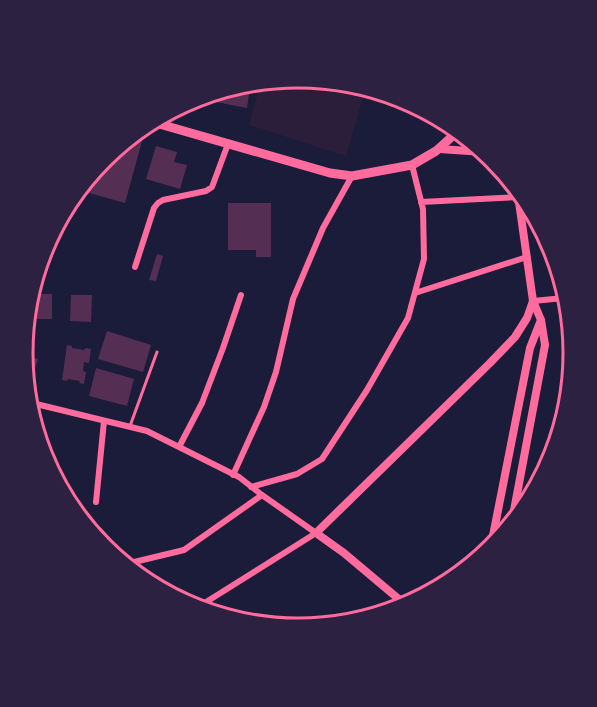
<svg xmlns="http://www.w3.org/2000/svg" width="597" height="707" viewBox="0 0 597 707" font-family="'Work Sans',sans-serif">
<rect width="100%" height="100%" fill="#1b1b3a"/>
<path fill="#2a1e3b" d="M299 78 365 91 346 156 249 125 260 85Z"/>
<path fill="#542f53" d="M243 89 242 93 249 94 247 108 195 98Z
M133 139 142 141 125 203 82 191 104 158Z
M156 146 177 152 174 162 187 165 180 189 146 179Z
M228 203H271V257H256V250H228Z
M157 254 163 256 156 281 149 280Z
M34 294H52V319H30Z
M71 295H92L91 322 70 321Z
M107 331 151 345 143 372 98 359Z
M67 345 72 346V348L84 350 86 348 91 349 89 363 84 362 83 371 86 372 84 384 79 383 80 381 68 379 67 381 62 380Z
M23 355 38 359 29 388Z
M96 368 134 379 127 406 89 396Z"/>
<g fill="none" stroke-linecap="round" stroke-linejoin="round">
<path stroke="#ff6b9d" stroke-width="3" d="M130 426 157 352"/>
<path stroke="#ff6b9d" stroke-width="6" d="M421 202 518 197
M135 267 154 208 158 203 163 200 206 191 212 187 228 144
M415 293 527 257
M533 301 564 298
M32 403 147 431 239 477 262 495 316 533 195 609
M35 418 37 405
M179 447 202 403 223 348 241 295
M233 475 264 407 276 372 293 299 323 228 352 176
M251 487 297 474 322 459 367 390 408 318 424 259 423 209 412 165
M96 502 104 421
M126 564 184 550 262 495"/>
<path stroke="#ff6b9d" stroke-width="8" d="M439 149 484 152
M512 521 545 345 541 320 533 301
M490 551 530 348 541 320
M407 606 344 553 316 533 490 363 515 337 527 318 533 301 518 195"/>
<path stroke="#ff6b9d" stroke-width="9" d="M156 123 330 173 352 176 412 165 436 151 456 133"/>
</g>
<path d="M0 0H597V707H0ZM33 353a265 265 0 1 1 530 0a265 265 0 1 1-530 0Z" fill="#2d2142" fill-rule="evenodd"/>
<path fill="none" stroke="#ff6b9d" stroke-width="3" d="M33 353a265 265 0 1 1 530 0a265 265 0 1 1-530 0Z"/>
</svg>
